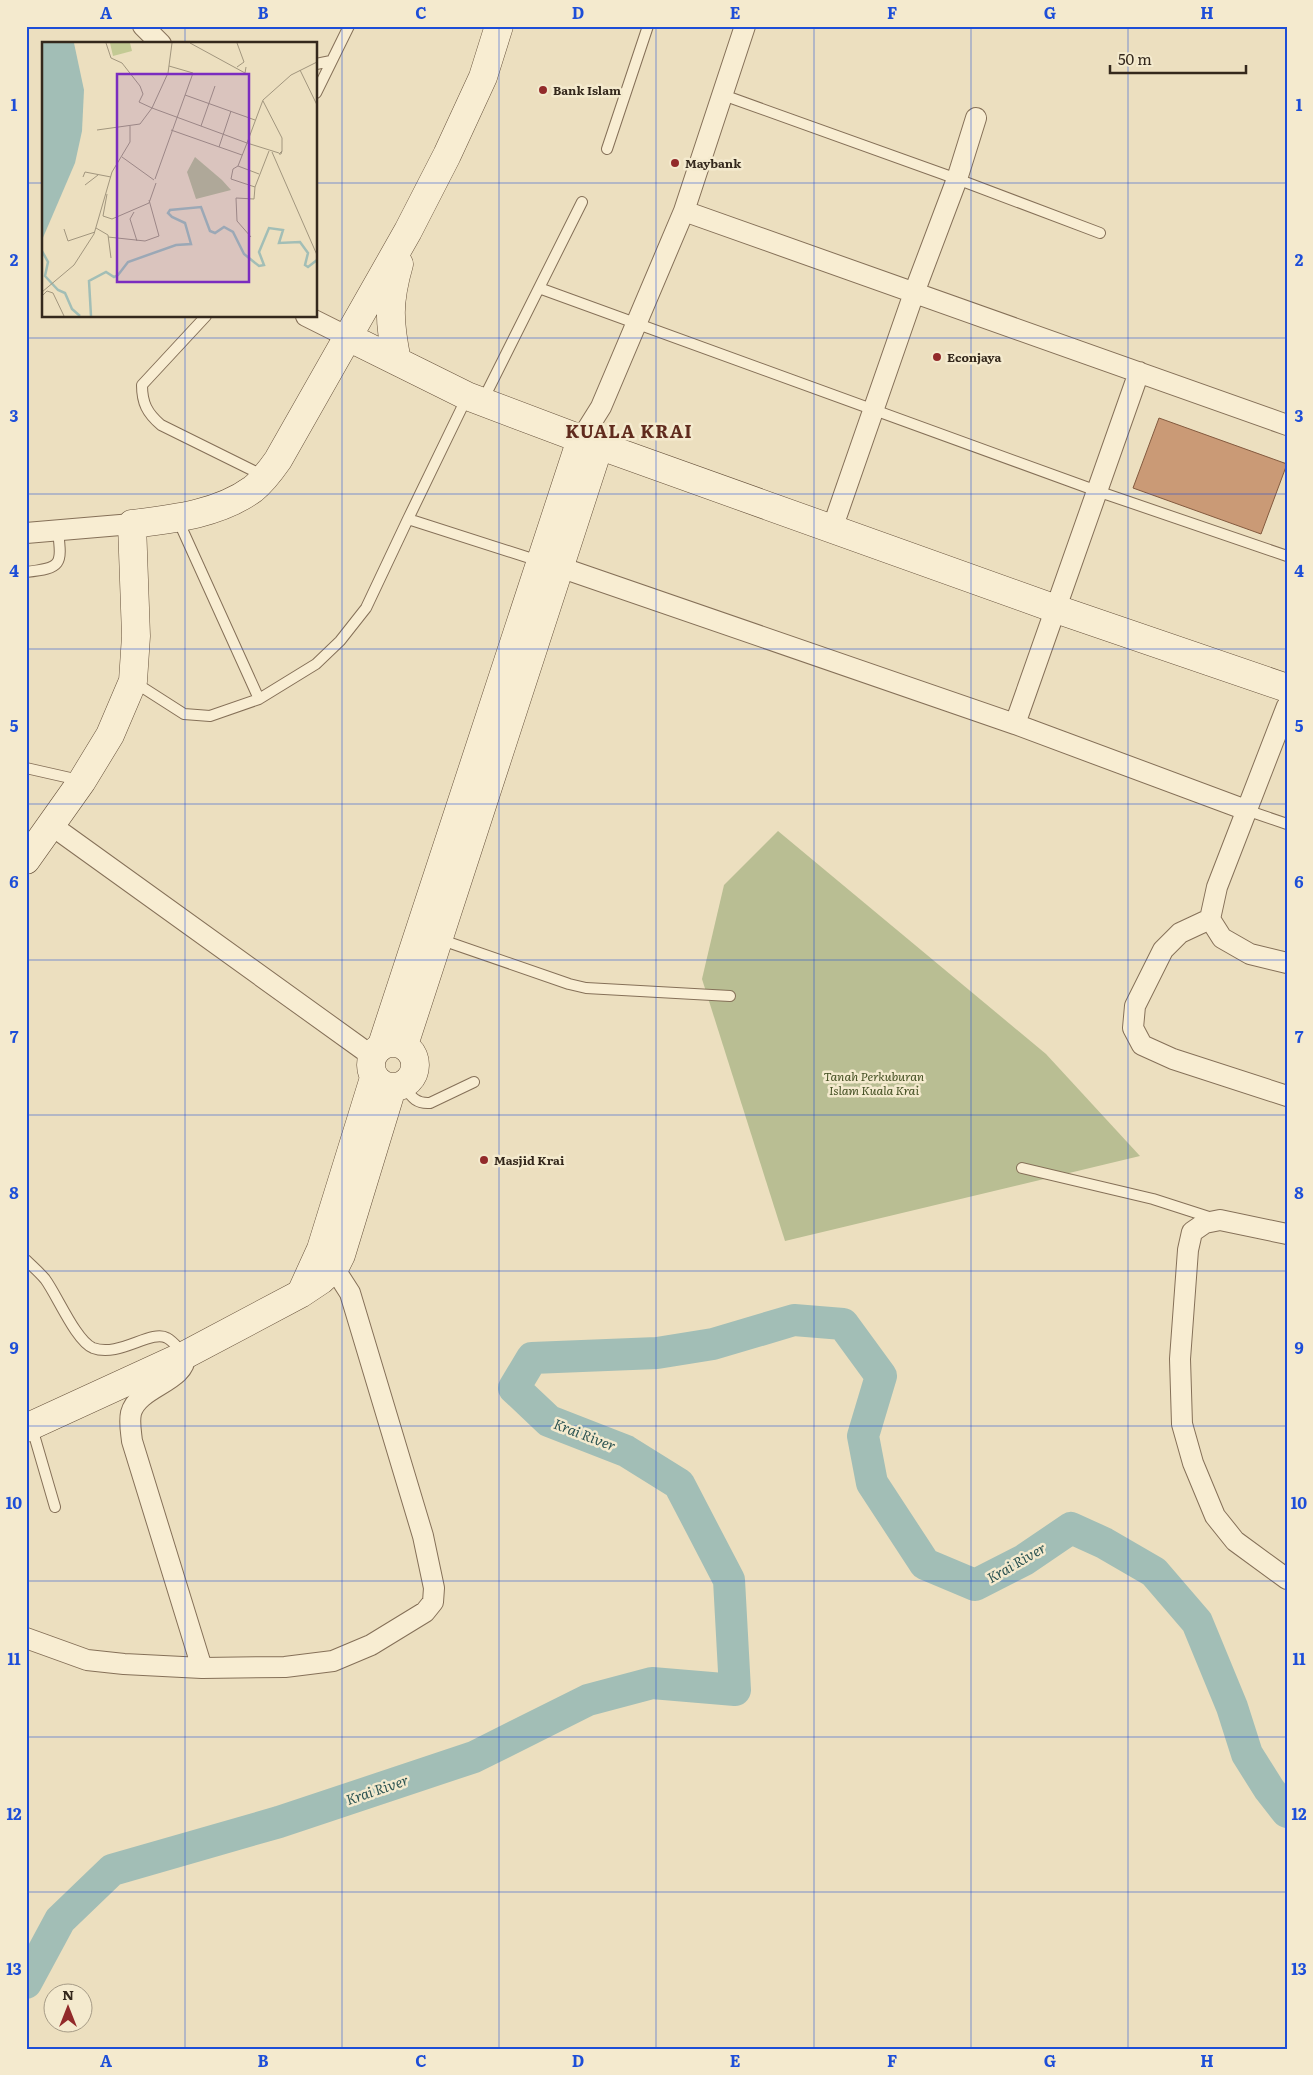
<svg xmlns="http://www.w3.org/2000/svg" width="1313" height="2075" viewBox="0 0 1313 2075" font-family="Literata,serif">
<rect width="100%" height="100%" fill="#ecdfbf"/>
<path fill="#b9be93" d="M778 831 1046 1054 1140 1156 785 1241 702 979 724 885Z"/>
<g fill="none" stroke-linecap="round" stroke-linejoin="round">
<path stroke="#a2beb6" stroke-width="32" d="M26 1983 60 1920 112 1870 279 1822 474 1757 588 1700 652 1683 735 1690 729 1580 679 1484 626 1451 549 1421 514 1388 532 1358 657 1353 713 1344 794 1320 843 1324 881 1376 863 1436 872 1483 925 1564 975 1585 1024 1560 1071 1528 1104 1543 1154 1572 1197 1622 1232 1707 1247 1754 1269 1789 1287 1812"/>
</g>
<path fill="#ca9a76" stroke="#835a3f" d="M1159 418 1287 464 1261 534 1133 488Z"/>
<g fill="none" stroke-linecap="round" stroke-linejoin="round">
<defs>
<path id="lane" d="M316 64 331 61
M316 93 349 26
M723 95 957 179 1100 233
M607 149 648 26
M539 288 1097 491 1287 556
M206 316 142 385C142 403 147 413 161 425L264 476
M483 400 582 202
M408 519 467 397
M178 520 259 699
M26 572C62 568 62 565 58 531
M134 682 184 714 210 716 259 699 316 664 340 641 366 608 408 519 539 561
M26 768 79 780
M1246 810 1287 824
M439 939 569 984 586 988 730 996
M403 1085C411 1096 415 1104 430 1103L474 1082
M1022 1168 1153 1199 1212 1218
M26 1260C32 1266 39 1272 45 1279 57 1295 76 1341 93 1348 119 1358 151 1329 167 1338 173 1341 179 1349 184 1354
M32 1428 55 1507"/>
<path id="street" d="M143 26 161 44
M684 211 1287 425
M306 316 348 337
M581 439 601 407 684 211 745 26
M832 529 914 293 957 179 976 118
M26 533 132 524
M548 563 1015 724 1246 810
M1287 706 1217 887 1210 919 1222 938 1250 954 1287 963
M1015 724 1139 372
M51 825 372 1056
M1210 919 1180 933 1163 950 1135 1006 1133 1028 1142 1045 1173 1059 1287 1096
M1287 1234 1220 1220 1205 1223 1192 1232 1188 1250 1180 1359 1182 1424 1193 1463 1215 1516 1235 1541 1287 1579
M185 1355C187 1382 138 1386 131 1413 129 1422 131 1432 132 1441L202 1668
M26 1638 87 1660 124 1664 202 1668 285 1667 333 1661 371 1645 425 1612 433 1602 434 1588 423 1536 350 1293 327 1257"/>
<path id="secondary" d="M348 337 467 396 581 439 1056 609 1287 688
M397 361C389 322 388 302 399 264
M26 860 82 781 110 735 133 681 136 636 132 524C173 519 219 514 253 489 263 481 271 470 278 460L408 231 447 155 483 77 499 26
M371 1065a22 22 0 1 1 44 0a22 22 0 1 1-44 0Z
M382 1045 581 439
M404 1045 599 446
M301 1293 321 1249 374 1078
M26 1428 185 1355 300 1294 321 1280 335 1267 341 1255 392 1088"/>
</defs>
<use href="#lane" stroke="#857058" stroke-width="12"/>
<use href="#street" stroke="#857058" stroke-width="22"/>
<use href="#secondary" stroke="#66513b" stroke-width="29"/>
<use href="#lane" stroke="#f8edd2" stroke-width="10"/>
<use href="#street" stroke="#f8edd2" stroke-width="20"/>
<use href="#secondary" stroke="#f8edd2" stroke-width="28"/>
</g>
<path fill="none" stroke="#1d4ed8" stroke-width="1" stroke-opacity="0.55" d="M185 26V44M342 26V2049M499 26V2049M656 26V2049M814 26V2049M971 26V2049M1128 26V2049M26 183H44M316 183H1287M185 316V2049M26 338H1287M26 494H1287M26 649H1287M26 804H1287M26 960H1287M26 1115H1287M26 1271H1287M26 1426H1287M26 1581H1287M26 1737H1287M26 1892H1287"/>
<g fill="#922a2a" stroke="#f4eace" stroke-width="2">
<circle cx="543" cy="90" r="5"/>
<circle cx="675" cy="163" r="5"/>
<circle cx="937" cy="357" r="5"/>
<circle cx="484" cy="1160" r="5"/>
</g>
<g text-anchor="middle" dominant-baseline="central" stroke-width="5" stroke-linejoin="round" paint-order="stroke">
<g font-size="12" font-weight="bold" fill="#34281c" stroke="#f4eace" text-anchor="start">
<text x="553" y="90">Bank Islam</text>
<text x="685" y="163">Maybank</text>
<text x="947" y="357">Econjaya</text>
<text x="494" y="1160">Masjid Krai</text>
</g>
<g font-size="12" font-style="italic" fill="#445023" stroke="#f4eace">
<text x="874" y="1076">Tanah Perkuburan<tspan x="874" dy="14">Islam Kuala Krai</tspan></text>
</g>
<g font-size="14" font-style="italic" fill="#2c5452" stroke="#f4eace">
<text transform="translate(585 1434) rotate(21)">Krai River</text>
<text transform="translate(1016 1562) rotate(-30)">Krai River</text>
<text transform="translate(377 1789) rotate(-19)">Krai River</text>
</g>
<g font-size="18" font-weight="bold" letter-spacing="1" fill="#602b1d" stroke="#f4eace">
<text x="629" y="430">KUALA KRAI</text>
</g>
</g>
<g transform="translate(42 42)">
<rect width="275" height="275" fill="#ecdfbf"/>
<path d="M68 1H88L90 9 71 14Z" fill="#c3ca94"/>
<path d="M153 115 180 138 189 148 154 157 145 130Z" fill="#b9be93"/>
<path d="M0 1H32L42 48 40 89 33 121 0 198Z" fill="#a2beb6"/>
<path fill="none" stroke="#a2beb6" stroke-width="2.5" d="M0 209 6 220 3 234 16 248 23 251 30 267 38 274M49 274 47 239 64 230 72 235 76 233 86 220 134 203 149 202 143 181 130 175 126 171 128 168 159 165 168 189 173 191 182 185 191 190 202 212 217 224 222 223 217 210 227 186 241 188 237 201 258 200 266 211 263 223 266 225 275 218"/>
<path fill="none" stroke="#a2967e" stroke-width="1" d="M130 1 126 31 110 66 205 101 221 58 249 33 275 20M148 1 203 31 204 25M195 25 202 20 195 1M258 28 275 63M143 53 213 78M221 59 240 96V109L237 112H239L240 109M159 84 173 44M55 88 98 82 110 66 97 60 101 52 98 44 80 21 69 16 64 1M129 88 200 113M177 105 189 69M230 110 275 213M80 115 112 138M196 124 191 127 189 137 213 145M217 132 196 124 205 101 237 111M41 135 43 130 69 135M113 137 151 31 127 24M43 143 56 133M65 152 61 174 70 177 107 161 114 141M92 170 88 177 95 199M54 186 66 193 69 216M22 187 26 199 53 190M66 195 103 199 117 194 107 158M209 195 195 179 194 156 212 157 213 145 227 109M0 250 32 223 52 192 70 130 88 100V84M0 254 5 249 11 251 22 274"/>
<path fill="#7b2cbf" fill-opacity="0.15" stroke="#7b2cbf" stroke-width="2.5" d="M75 32H207V240H75Z"/>
<rect width="275" height="275" fill="none" stroke="#34281c" stroke-width="2.5"/>
</g>
<rect width="1313" height="2075" fill="none" stroke="#f4eace" stroke-width="55"/>
<g transform="translate(68 2008)"><circle r="24" fill="#f4eace" stroke="#a79c87"/>
<path d="M0-4L9 19L0 12L-9 19Z" fill="#922a2a"/>
<text y="-8" font-size="14" font-weight="bold" text-anchor="middle" fill="#34281c">N</text>
</g>
<path d="M1110 65v8h136v-8" fill="none" stroke="#34281c" stroke-width="2.5"/>
<text x="1118" y="65" font-size="15" fill="#34281c" stroke="#f4eace" stroke-width="4" paint-order="stroke">50 m</text>
<rect x="28" y="28" width="1258" height="2020" fill="none" stroke="#1d4ed8" stroke-width="2"/>
<g font-size="16" text-anchor="middle" font-weight="bold" fill="#1d4ed8">
<text x="106" y="19">A</text>
<text x="263" y="19">B</text>
<text x="421" y="19">C</text>
<text x="578" y="19">D</text>
<text x="735" y="19">E</text>
<text x="892" y="19">F</text>
<text x="1050" y="19">G</text>
<text x="1207" y="19">H</text>
<text x="14" y="111">1</text>
<text x="1299" y="111">1</text>
<text x="14" y="266">2</text>
<text x="1299" y="266">2</text>
<text x="14" y="422">3</text>
<text x="1299" y="422">3</text>
<text x="14" y="577">4</text>
<text x="1299" y="577">4</text>
<text x="14" y="732">5</text>
<text x="1299" y="732">5</text>
<text x="14" y="888">6</text>
<text x="1299" y="888">6</text>
<text x="14" y="1043">7</text>
<text x="1299" y="1043">7</text>
<text x="14" y="1199">8</text>
<text x="1299" y="1199">8</text>
<text x="14" y="1354">9</text>
<text x="1299" y="1354">9</text>
<text x="14" y="1509">10</text>
<text x="1299" y="1509">10</text>
<text x="14" y="1665">11</text>
<text x="1299" y="1665">11</text>
<text x="14" y="1820">12</text>
<text x="1299" y="1820">12</text>
<text x="14" y="1975">13</text>
<text x="1299" y="1975">13</text>
<text x="106" y="2067">A</text>
<text x="263" y="2067">B</text>
<text x="421" y="2067">C</text>
<text x="578" y="2067">D</text>
<text x="735" y="2067">E</text>
<text x="892" y="2067">F</text>
<text x="1050" y="2067">G</text>
<text x="1207" y="2067">H</text>
</g>
</svg>
